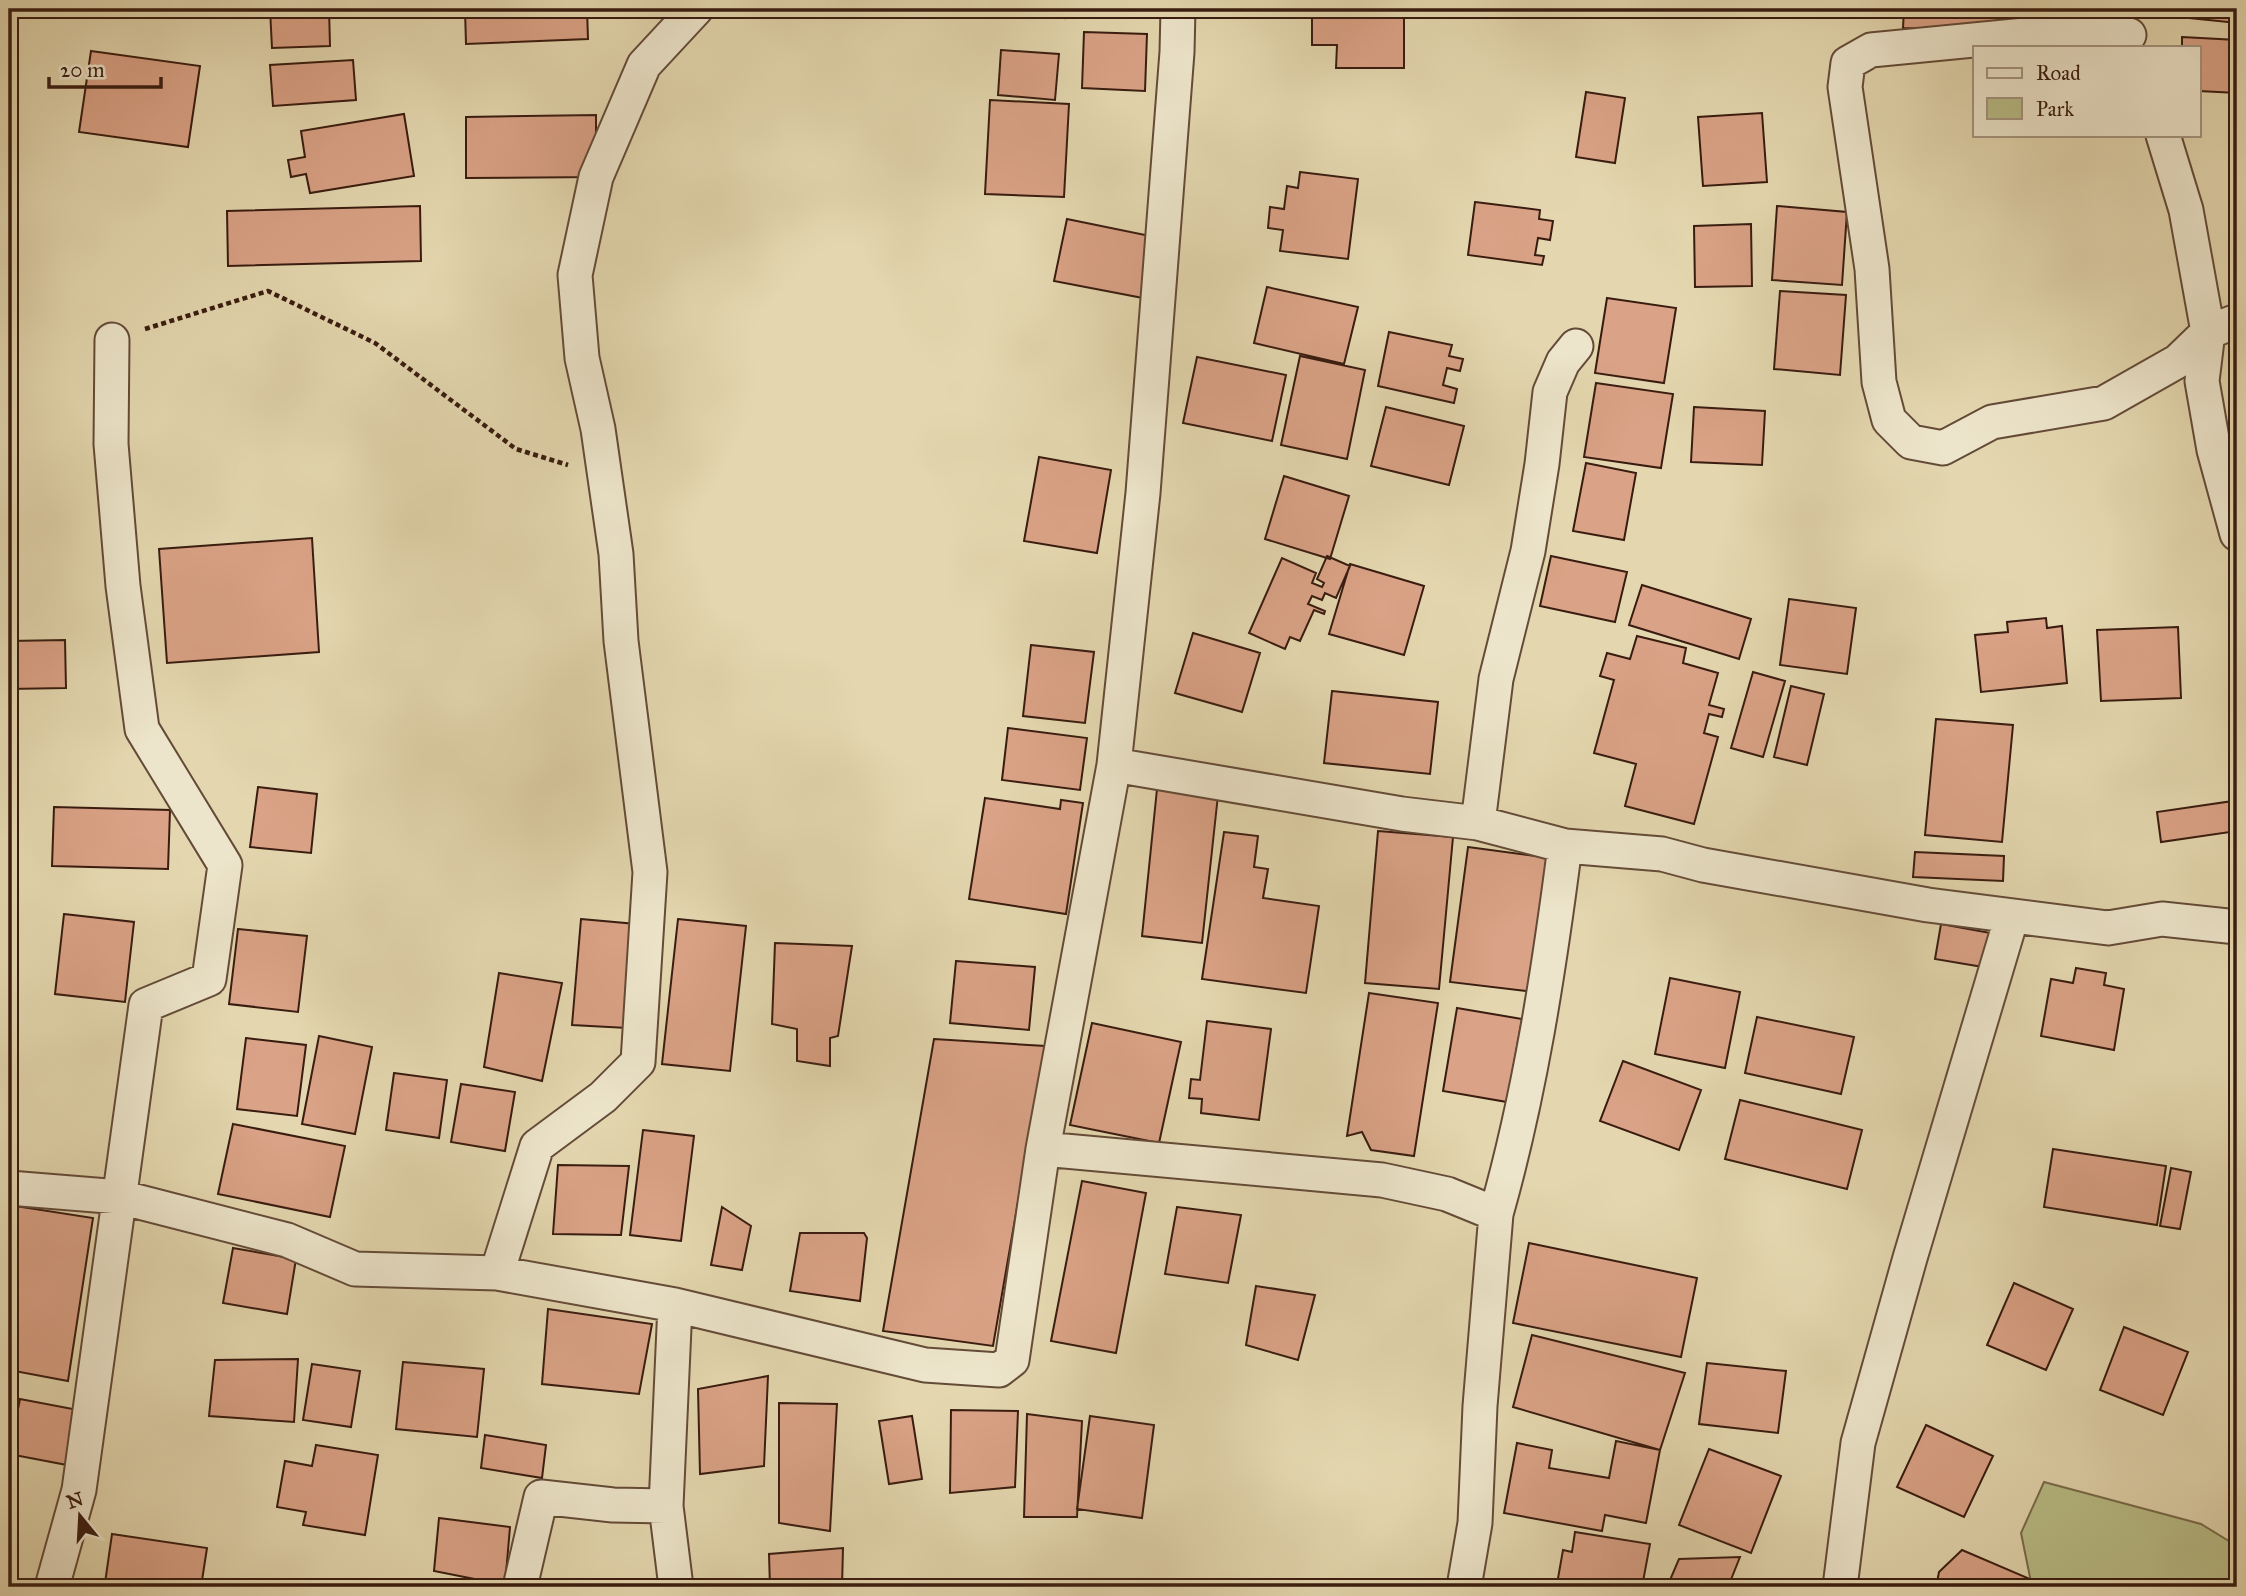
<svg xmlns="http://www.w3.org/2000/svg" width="2246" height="1596" viewBox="0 0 2246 1596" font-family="'IM FELL Great Primer',serif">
<rect width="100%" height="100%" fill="#e4d7af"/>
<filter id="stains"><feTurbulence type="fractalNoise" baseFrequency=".00286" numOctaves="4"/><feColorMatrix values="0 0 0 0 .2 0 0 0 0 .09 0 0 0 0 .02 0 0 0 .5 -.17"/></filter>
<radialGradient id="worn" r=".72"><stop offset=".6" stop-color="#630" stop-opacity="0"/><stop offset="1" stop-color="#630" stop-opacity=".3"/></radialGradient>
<path fill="#b9bd87" stroke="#796c4c" stroke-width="2" d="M2044 1482 2201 1524 2237 1546V1587H2032L2021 1533Z"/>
<path fill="#daa286" stroke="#391c10" stroke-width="2" d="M270 9H329L330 46 272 48Z
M465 9H587L588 39 466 44Z
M1000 9H1066L1065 18Z
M1332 9H1404V68H1336L1337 45H1312V13H1332Z
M1904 9H2007L2006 32 1903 28Z
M2170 9H2237V23L2170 16Z
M1084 32 1147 34 1145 91 1082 88Z
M2182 37 2237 40V93L2199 91V47H2182Z
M1001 50 1059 54 1055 100 998 95Z
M91 51 200 66 188 147 79 132Z
M353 60 356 100 273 106 270 65Z
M1586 92 1625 98 1615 163 1576 157Z
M990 100 1069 104 1064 197 985 194Z
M1762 113 1767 182 1703 186 1698 117Z
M404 114 414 176 310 193 306 174 291 177 288 160 305 157 301 131Z
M596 115V177L466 178V117Z
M1300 172 1358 179 1348 259 1280 251 1283 230 1268 228 1270 207 1284 209 1287 186 1298 188Z
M1475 202 1540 210 1539 219 1553 221 1550 240 1538 238 1535 255 1544 256 1542 265 1468 255Z
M420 206 421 261 228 266 227 211Z
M1777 206 1847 212 1842 285 1772 280Z
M1067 219 1155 237 1143 298 1054 281Z
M1751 224 1752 286 1695 287 1694 226Z
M1267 287 1358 307 1344 364 1254 343Z
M1780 291 1846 295 1840 375 1774 369Z
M1607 298 1676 308 1664 383 1595 373Z
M1389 332 1452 345 1449 356 1463 359 1460 371 1447 368 1443 385 1457 389 1454 403 1378 386Z
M1300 356 1365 370 1347 459 1281 445Z
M1197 357 1286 375 1272 441 1183 423Z
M1596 383 1673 394 1661 468 1584 457Z
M1386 407 1464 426 1449 485 1371 466Z
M1694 407 1765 411 1762 465 1691 462Z
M1039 457 1111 470 1097 553 1024 541Z
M1586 463 1636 473 1624 540 1573 531Z
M1284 476 1349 496 1330 559 1265 539Z
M312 538 319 652 167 663 159 549Z
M1327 556 1350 566 1336 598 1325 593 1322 600 1312 596 1308 604 1325 611 1324 614 1314 610 1300 641 1290 637 1285 649 1249 633 1282 558 1316 573 1312 583 1322 587 1324 583 1317 579Z
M1551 556 1627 572 1615 622 1540 606Z
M1350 564 1424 586 1404 655 1329 634Z
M1642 585 1751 619 1739 659 1629 625Z
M1789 599 1856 608 1847 674 1780 665Z
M2046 618 2047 628 2062 626 2067 683 1981 692 1975 635 2008 632 2007 622Z
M2178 627 2181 698 2101 701 2097 630Z
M1193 633 1260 653 1242 712 1175 693Z
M1637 636 1686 648 1683 663 1718 673 1709 705 1724 709 1722 717 1709 714 1704 733 1718 737 1694 824 1625 806 1636 764 1594 753 1614 680 1600 676 1607 653 1630 659Z
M65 640 66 688 9 689V641Z
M1031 645 1094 652 1085 723 1023 716Z
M1753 672 1785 681 1763 757 1731 748Z
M1791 686 1824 694 1807 765 1774 757Z
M1332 691 1438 702 1430 774 1324 763Z
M1936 719 2013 725 2002 842 1925 835Z
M1008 728 1087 738 1080 790 1002 780Z
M258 787 317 794 311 853 250 847Z
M1157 789 1218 795 1202 943 1142 936Z
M985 798 1060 809 1061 800 1083 803 1066 914 969 899Z
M2233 801 2237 831 2161 842 2157 812Z
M54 807 170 810 168 869 52 866Z
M1378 831 1453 837 1439 989 1365 983Z
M1224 832 1258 836 1254 867 1268 869 1263 898 1319 906 1306 993 1202 979Z
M1468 847 1551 858 1534 992 1450 982Z
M1915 852 2004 856 2003 881 1913 877Z
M64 914 134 922 125 1002 55 994Z
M581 919 636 924 627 1028 572 1025Z
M678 919 746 926 730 1071 662 1064Z
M1941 924 1996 934 1989 968 1935 959Z
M238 929 307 936 298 1012 229 1004Z
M775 943 852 946 838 1036 830 1038V1066L797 1061V1029L772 1024Z
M956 961 1035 967 1029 1030 950 1023Z
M2076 968 2106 973 2104 985 2124 989 2114 1050 2041 1036 2051 979 2073 983Z
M499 973 562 983 542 1081 484 1067Z
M1670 978 1740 992 1725 1068 1655 1054Z
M1369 993 1438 1003 1414 1156 1371 1150 1362 1132 1347 1136Z
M1457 1008 1522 1019 1507 1102 1443 1091Z
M1757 1017 1854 1037 1841 1094 1745 1073Z
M1207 1021 1271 1029 1259 1120 1201 1113 1202 1099 1189 1098 1191 1079 1200 1080Z
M1092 1023 1181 1042 1159 1143 1070 1125Z
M319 1036 372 1047 355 1134 302 1124Z
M246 1038 306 1045 297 1116 237 1109Z
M934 1039 1045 1046 993 1346 883 1331Z
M1623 1061 1701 1090 1679 1150 1600 1121Z
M394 1073 447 1080 439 1138 386 1130Z
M461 1084 515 1092 505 1151 451 1142Z
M1740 1100 1862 1130 1847 1189 1725 1159Z
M233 1124 345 1146 330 1217 218 1194Z
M643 1130 694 1136 681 1241 630 1235Z
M2053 1149 2166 1166 2157 1225 2044 1207Z
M558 1165 629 1166 621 1235 553 1234Z
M2171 1168 2191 1172 2180 1229 2160 1226Z
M1082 1181 1146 1193 1116 1353 1051 1341Z
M9 1205 93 1218 68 1381 9 1370Z
M722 1207 751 1226 742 1270 711 1265Z
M1177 1207 1241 1215 1228 1283 1165 1274Z
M800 1233H864L867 1238 860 1301 790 1291Z
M1529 1243 1697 1278 1681 1357 1513 1323Z
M233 1248 296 1259 287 1314 223 1303Z
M2014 1283 2073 1309 2046 1370 1987 1345Z
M1256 1286 1315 1295 1298 1360 1246 1345Z
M548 1309 652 1324 639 1394 542 1384Z
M2124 1327 2188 1352 2163 1415 2100 1390Z
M1532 1335 1685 1373 1660 1450 1513 1407Z
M298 1359 294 1422 209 1416 215 1360Z
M403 1362 484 1369 477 1437 396 1429Z
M1707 1363 1786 1371 1778 1433 1699 1424Z
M312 1364 360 1371 351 1427 303 1420Z
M768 1376 764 1466 700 1474 698 1389Z
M20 1399 78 1410 67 1465 9 1454Z
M779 1403 837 1404 830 1531 779 1523Z
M951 1410 1018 1411 1015 1487 950 1493Z
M1027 1414 1082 1421 1077 1517H1024Z
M912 1416 922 1479 889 1484 879 1421Z
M1090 1416 1154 1425 1142 1518 1077 1509Z
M1926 1425 1993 1456 1964 1517 1897 1487Z
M485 1435 546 1445 542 1478 481 1468Z
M1616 1441 1660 1450 1646 1523 1605 1515 1602 1531 1504 1513 1517 1443 1552 1450 1549 1468 1609 1478Z
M316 1445 378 1455 365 1535 303 1525 306 1512 277 1507 285 1461 312 1466Z
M1709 1449 1781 1476 1751 1553 1679 1525Z
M439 1518 510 1527 505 1585 434 1571Z
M1575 1532 1650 1544 1642 1587H1566L1557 1584 1563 1550 1572 1552Z
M112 1534 207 1548 201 1587H133L105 1583Z
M843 1548 842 1587H770L769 1554Z
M1962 1550 2030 1579 2029 1587H1936L1939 1572Z
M1740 1557 1728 1587H1667L1679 1559Z"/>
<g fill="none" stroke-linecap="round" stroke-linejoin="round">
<defs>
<path id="street" d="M2129 35 2056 32 1871 50 1848 63 1845 87 1872 269 1879 382 1889 420 1911 442 1943 448 1992 422 2104 403 2178 361 2208 332 2237 321
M2163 135 2186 210 2208 332 2202 381 2214 450 2237 534
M1114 765 1402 814 1478 823 1565 846 1662 854 1703 865 1928 905 2108 928 2162 919 2237 927
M1478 823 1496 679 1528 551 1542 464 1550 392 1563 362 1576 346
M1043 1149 1382 1180 1447 1194 1496 1214C1530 1094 1549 970 1565 846
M9 1188 120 1197 287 1240 355 1269 497 1273 675 1305 925 1365 999 1370 1012 1360 1043 1149 1114 765 1143 493 1177 52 1178 9
M497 1273 537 1146 603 1097 638 1062 650 872 621 641 616 554 598 429 582 358 575 275 596 177 644 65 696 9
M675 1305 666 1506 676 1587
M52 1587 79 1490 146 1005 209 979 225 865 142 729 123 586 111 444 112 340
M520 1587 541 1497 613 1505 666 1506
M1464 1587 1475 1523 1480 1406 1496 1214
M1840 1587 1858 1443 1910 1258 2012 916"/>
</defs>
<use href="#street" stroke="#644b38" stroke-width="37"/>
<path stroke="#391c10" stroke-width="4.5" stroke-dasharray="5 3.5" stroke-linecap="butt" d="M145 329 268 291 375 343 516 449 568 465"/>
<use href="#street" stroke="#ede5cb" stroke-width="33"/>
</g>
<rect width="2246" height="1596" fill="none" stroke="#e4d7af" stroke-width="35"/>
<rect x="10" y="10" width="2225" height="1575" fill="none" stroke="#391c10" stroke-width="3.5"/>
<rect x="18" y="18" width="2211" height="1561" fill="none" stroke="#391c10" stroke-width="2"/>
<rect x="1973" y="46" width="228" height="91" fill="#ede5cb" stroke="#a59580" stroke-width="2"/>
<rect x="1987" y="68" width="35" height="10" fill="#ede5cb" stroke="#a59580" stroke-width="2"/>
<text x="2036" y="80" font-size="21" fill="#391c10">Road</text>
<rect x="1987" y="98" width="35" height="21" fill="#b9bd87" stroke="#a59580" stroke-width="2"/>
<text x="2036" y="116" font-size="21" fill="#391c10">Park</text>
<g transform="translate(80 1516) rotate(342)" stroke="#ede5cb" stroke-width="5" paint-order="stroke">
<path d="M0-5L12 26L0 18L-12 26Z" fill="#391c10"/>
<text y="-10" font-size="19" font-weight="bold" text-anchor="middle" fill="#391c10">N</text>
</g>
<path d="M49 77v10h112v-10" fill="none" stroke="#391c10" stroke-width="3.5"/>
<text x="60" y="77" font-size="21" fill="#391c10" stroke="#ede5cb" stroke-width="5" paint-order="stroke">20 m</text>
<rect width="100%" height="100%" filter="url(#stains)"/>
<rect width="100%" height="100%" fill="url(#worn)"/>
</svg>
